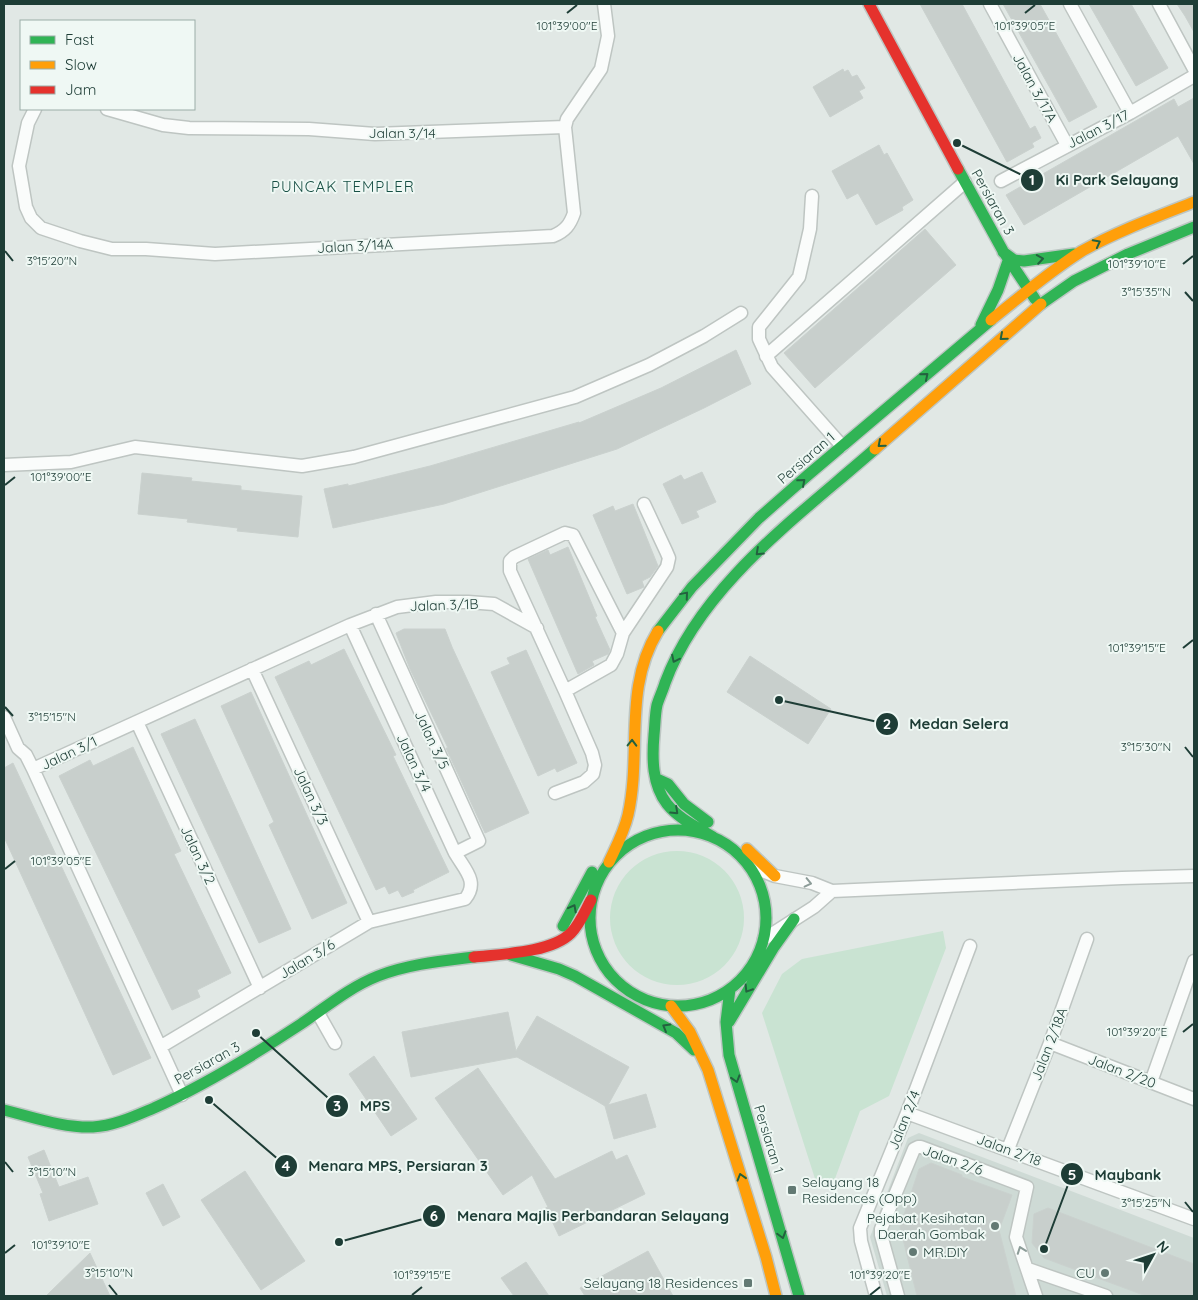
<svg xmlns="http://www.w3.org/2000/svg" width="1198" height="1300" viewBox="0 0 1198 1300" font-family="Quicksand,sans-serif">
<rect width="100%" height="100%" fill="#e1e8e5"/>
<path fill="#cedad5" d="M919 1133 1194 1238V1296H887L870 1237 908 1138Z"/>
<path fill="#c9e3d2" d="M610 918a67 67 0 1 1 134 0a67 67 0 1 1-134 0Z
M943 931 946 948 889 1096 860 1111 833 1184 818 1188 762 1013 782 974 802 959Z"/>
<path fill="#c8cfcc" stroke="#cad1ce" d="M920 4H962L1030 129 1035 126 1041 138 1032 143 1034 147 1007 162Z
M1003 4H1040L1097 107 1069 122Z
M1089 4H1131L1168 68 1136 86Z
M1177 4H1194V32L1185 16Z
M843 69 844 72 848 70 852 77 857 75 865 88 859 91 863 98 830 117 813 87Z
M1194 98V164L1178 136 1024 225 1006 195 1174 99 1178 107Z
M879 145 884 155 887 153 913 200 902 207 903 210 876 225 858 193 847 199 832 171Z
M925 229 956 265 815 388 784 353Z
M736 350 751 384 704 408 617 449 444 504 333 528 324 489 348 484V486L430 466 579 422V423L661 388Z
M702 472 716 502 696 511 699 517 682 524 663 484 681 475 684 480Z
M142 473 192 478 191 481 241 486V490L302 496 298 537 237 531 238 528 187 522 188 519 138 514Z
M633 504 658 566 650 577 642 581 644 587 627 594 593 515 613 506 615 511Z
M568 547 597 616 595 617 610 650 608 654 592 661 594 665 578 674 528 559 548 550 550 555Z
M404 629H445L452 647 529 813 485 833 446 748H448L410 669 396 633Z
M344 649 396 755 393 756 449 872 413 890 414 892 402 897 398 890 389 894 385 886 376 890 275 677 309 661 311 665Z
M526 650 577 763 557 772 555 768 538 776 491 672 510 664 507 658Z
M750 656 831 709 808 744 727 692Z
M251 692 347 903 312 919 269 825 274 822 221 706Z
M195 719 291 929 259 943 161 734Z
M133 747 181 851 174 854 231 973 197 990 200 997 172 1010 59 776 90 760 93 766Z
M13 763 151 1058 113 1075 4 837V768Z
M508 1012 516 1051 537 1016 629 1067 608 1105 646 1094 656 1127 614 1139 605 1106 595 1100 517 1057 411 1077 402 1032Z
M374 1056 417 1119 391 1136 349 1074Z
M478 1068 555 1179 612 1151 616 1160 627 1155 645 1194 559 1236 551 1219 542 1223 537 1212 548 1207 532 1175 503 1195 435 1098Z
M44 1150 59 1187 88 1177 98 1204 49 1221 40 1194 43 1193 28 1157Z
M931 1163 962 1175V1177L1012 1195 999 1230 1016 1296H917L900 1227 919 1169Z
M245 1171 305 1261 261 1290 201 1200Z
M163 1184 180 1217 163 1226 146 1193Z
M1048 1208 1194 1264V1296H1146L1044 1258 1032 1243 1034 1214Z
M648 1251 673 1296H585L580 1288Z
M90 1253 110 1296H46Z
M526 1262 549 1296H514L501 1278Z"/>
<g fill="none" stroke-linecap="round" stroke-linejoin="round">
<defs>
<path id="street" d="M990 4 1067 145
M1070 4 1130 113
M1159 4 1194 69
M35 109 28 123 19 166 26 207 31 218 41 228 80 241 112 249H146L215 254 553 236C565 231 570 225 574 213L565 127 567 119 601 69 608 36 604 4
M107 109 163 125 189 128 309 129 375 134 565 127
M1001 181 1130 113 1194 76
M812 196 810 229 799 277 759 327V339L772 367 842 446
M766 356 965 182
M4 465 71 462 135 447 302 466 354 457 575 397 649 365 704 336 741 313
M376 614 479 841 455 853
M252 669 369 922
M565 691 611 665 617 654 623 633 667 567 669 558 666 551 644 504
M4 717 18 748 26 755 33 769 182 1095
M137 722 260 988
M33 769 350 625 397 607 436 602H468L494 604 537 628
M555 793 584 782 593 774 595 765 592 753 565 691 510 571V561L514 557 565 533 573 535 623 633
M750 866 775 876 812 883 832 891 1122 878 1194 876
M764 939 814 907 832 891
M318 1013 335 1043
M1050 1043 1194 1099
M160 1047 369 922 465 899C479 882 465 870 455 853L350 625
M1151 1082 1194 961
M907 1113 1194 1219
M1008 1149 1050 1043 1087 939
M1028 1269 1106 1296
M876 1296 861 1241 860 1228 907 1113 970 946
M898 1296 881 1235V1229L914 1149 918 1147H921L1027 1187 1016 1237 1036 1296"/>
<path id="fast" d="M958 169 1003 251 1035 299
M1003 252 1014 260 1024 261 1074 254
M1041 304 1074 281 1128 254 1194 227
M981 325 998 290 1008 261
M658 631 692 587 759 518 808 475 991 320
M657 779 668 784 684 804 708 822
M590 918a88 88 0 1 1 176 0a88 88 0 1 1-176 0Z
M713 837C697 827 679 819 667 804 652 785 652 758 654 735 655 725 655 714 657 705 659 698 663 690 665 683 701 585 799 516 875 449
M563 926 592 872
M511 955 559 969 575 976 676 1033 694 1050
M730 989 726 1022 729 1055 799 1296
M729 1022 774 947 794 919
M4 1110C33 1117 63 1128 93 1127 114 1126 135 1116 154 1108 205 1085 254 1055 301 1024 326 1007 350 987 378 976 409 964 442 961 474 957"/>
<path id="slow" d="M991 320C1021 296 1050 271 1082 251 1118 231 1156 217 1194 202
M875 449 1041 304
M747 849 775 876
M609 862C616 847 624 832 628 815 642 753 623 688 658 631
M671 1006 690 1032 708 1070 766 1257 776 1296"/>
<path id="jam" d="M869 4 958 169
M474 957C501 954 551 953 571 933 580 924 585 911 591 900"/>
</defs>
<use href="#street" stroke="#bec5c2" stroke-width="15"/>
<use href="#fast" stroke="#bdc6c3" stroke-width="14"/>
<use href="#slow" stroke="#bdc6c3" stroke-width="14"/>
<use href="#jam" stroke="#bdc6c3" stroke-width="14"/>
<use href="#street" stroke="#fafcfb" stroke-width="12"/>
<use href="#fast" stroke="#30b455" stroke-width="11"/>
<use href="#slow" stroke="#ff9f0a" stroke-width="11"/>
<use href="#jam" stroke="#e5322d" stroke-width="11"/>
</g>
<defs><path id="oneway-chevron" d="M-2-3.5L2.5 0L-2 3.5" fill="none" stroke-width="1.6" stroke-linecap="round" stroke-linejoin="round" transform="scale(1.25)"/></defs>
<g stroke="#23613f">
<use href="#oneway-chevron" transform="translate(1097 243) rotate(-28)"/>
<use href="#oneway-chevron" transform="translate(1040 259) rotate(-9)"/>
<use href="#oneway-chevron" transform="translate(1003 337) rotate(139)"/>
<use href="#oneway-chevron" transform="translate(925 376) rotate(-40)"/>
<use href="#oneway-chevron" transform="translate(881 444) rotate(139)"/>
<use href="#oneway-chevron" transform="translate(802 482) rotate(-41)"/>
<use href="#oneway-chevron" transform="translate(759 552) rotate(137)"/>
<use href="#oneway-chevron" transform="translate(685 595) rotate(-50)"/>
<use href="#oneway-chevron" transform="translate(675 659) rotate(116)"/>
<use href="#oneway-chevron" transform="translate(632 743) rotate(-89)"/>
<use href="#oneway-chevron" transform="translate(675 811) rotate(43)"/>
<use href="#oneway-chevron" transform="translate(573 908) rotate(-62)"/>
<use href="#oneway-chevron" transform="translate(748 989) rotate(122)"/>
<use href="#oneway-chevron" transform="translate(666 1027) rotate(-150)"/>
<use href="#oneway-chevron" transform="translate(736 1079) rotate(73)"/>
<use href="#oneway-chevron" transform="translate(741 1177) rotate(-107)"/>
<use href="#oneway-chevron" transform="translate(782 1235) rotate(74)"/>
</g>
<g stroke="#8c9c98">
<use href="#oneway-chevron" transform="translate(808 883) rotate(13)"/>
<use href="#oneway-chevron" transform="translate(1021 1250) rotate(-110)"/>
</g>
<path fill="none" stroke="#1e3d36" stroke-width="2" d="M567 13 577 5M1025 13 1035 5M5 251 13 261M1183 264 1193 256M1185 292 1193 301M5 485 15 477M1183 648 1193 640M5 707 13 716M1185 747 1193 757M5 869 15 861M1183 1032 1193 1024M5 1162 13 1172M1185 1202 1193 1212M5 1253 15 1245M109 1285 117 1295M412 1295 422 1287M870 1295 880 1287"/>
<g fill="#627973" stroke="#eff8f4" stroke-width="2">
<rect x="787" y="1185" width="10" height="10" rx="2.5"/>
<circle cx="995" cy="1226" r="5"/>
<circle cx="913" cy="1252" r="5"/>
<circle cx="1105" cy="1273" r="5"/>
<rect x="743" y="1278" width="10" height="10" rx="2.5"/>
</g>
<g text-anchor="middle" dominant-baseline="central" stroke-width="4" stroke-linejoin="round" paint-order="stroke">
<g font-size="14" fill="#1e3d36" stroke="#eff8f4">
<text transform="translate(1035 88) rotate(61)">Jalan 3/17A</text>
<text transform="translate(1098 129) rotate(-27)">Jalan 3/17</text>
<text x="402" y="133">Jalan 3/14</text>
<text transform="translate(993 202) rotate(61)">Persiaran 3</text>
<text transform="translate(355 246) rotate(-3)">Jalan 3/14A</text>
<text transform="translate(806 458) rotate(-41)">Persiaran 1</text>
<text transform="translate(444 605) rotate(-2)">Jalan 3/1B</text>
<text transform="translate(432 740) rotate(65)">Jalan 3/5</text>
<text transform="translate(69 753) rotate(-25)">Jalan 3/1</text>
<text transform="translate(414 763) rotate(65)">Jalan 3/4</text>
<text transform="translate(311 796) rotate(65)">Jalan 3/3</text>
<text transform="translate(198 855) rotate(65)">Jalan 3/2</text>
<text transform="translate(307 959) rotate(-31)">Jalan 3/6</text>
<text transform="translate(1049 1044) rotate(-69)">Jalan 2/18A</text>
<text transform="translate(207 1063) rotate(-29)">Persiaran 3</text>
<text transform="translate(1122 1071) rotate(21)">Jalan 2/20</text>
<text transform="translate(904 1120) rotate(-68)">Jalan 2/4</text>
<text transform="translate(769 1139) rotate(73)">Persiaran 1</text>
<text transform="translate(1009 1150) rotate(20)">Jalan 2/18</text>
<text transform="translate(953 1160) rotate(20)">Jalan 2/6</text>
</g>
<g font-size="14" fill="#1e3d36" stroke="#eff8f4" text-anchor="end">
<text x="802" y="1182" text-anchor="start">Selayang 18<tspan x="802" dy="16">Residences (Opp)</tspan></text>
<text x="985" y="1218">Pejabat Kesihatan<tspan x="985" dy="16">Daerah Gombak</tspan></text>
<text x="923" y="1252" text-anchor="start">MR.DIY</text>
<text x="1095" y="1273">CU</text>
<text x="738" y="1283">Selayang 18 Residences</text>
</g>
<g font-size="15" letter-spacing="1" fill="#185045" stroke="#eff8f4">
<text x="343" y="186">PUNCAK TEMPLER</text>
</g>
</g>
<g font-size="12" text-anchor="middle" fill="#1e3d36" stroke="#eff8f4" stroke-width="4" stroke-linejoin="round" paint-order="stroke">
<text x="567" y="30">101°39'00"E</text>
<text x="1025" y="30">101°39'05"E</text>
<text x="52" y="265">3°15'20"N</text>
<text x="1137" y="268">101°39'10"E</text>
<text x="1146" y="296">3°15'35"N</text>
<text x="61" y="481">101°39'00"E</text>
<text x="1137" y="652">101°39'15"E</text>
<text x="52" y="721">3°15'15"N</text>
<text x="1146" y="751">3°15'30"N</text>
<text x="61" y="865">101°39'05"E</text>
<text x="1137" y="1036">101°39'20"E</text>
<text x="52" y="1176">3°15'10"N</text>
<text x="1146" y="1207">3°15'25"N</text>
<text x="61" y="1249">101°39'10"E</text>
<text x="109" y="1277">3°15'10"N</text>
<text x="422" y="1279">101°39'15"E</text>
<text x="880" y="1279">101°39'20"E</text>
</g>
<path fill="none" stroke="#1e3d36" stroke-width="2" d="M957 143L1032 180M779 700L887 724M256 1033L337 1106M209 1100L286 1166M1044 1249L1072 1174M339 1242L434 1216"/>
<g fill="#1e3d36" stroke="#eff8f4" stroke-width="2">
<circle cx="957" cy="143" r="5"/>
<circle cx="779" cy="700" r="5"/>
<circle cx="256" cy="1033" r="5"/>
<circle cx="209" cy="1100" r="5"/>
<circle cx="1044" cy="1249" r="5"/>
<circle cx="339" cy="1242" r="5"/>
<circle cx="1032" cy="180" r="12"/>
<circle cx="887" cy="724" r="12"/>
<circle cx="337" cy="1106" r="12"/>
<circle cx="286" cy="1166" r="12"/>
<circle cx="1072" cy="1174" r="12"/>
<circle cx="434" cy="1216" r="12"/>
</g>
<g font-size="15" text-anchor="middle" font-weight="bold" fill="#fff">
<text x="1032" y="185">1</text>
<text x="887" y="729">2</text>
<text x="337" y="1111">3</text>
<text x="286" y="1171">4</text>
<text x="1072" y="1180">5</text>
<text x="434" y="1221">6</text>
</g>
<g font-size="15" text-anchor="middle" font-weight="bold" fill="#1e3d36" stroke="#eff8f4" stroke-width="4" stroke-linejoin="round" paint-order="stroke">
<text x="1117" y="185">Ki Park Selayang</text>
<text x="959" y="729">Medan Selera</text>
<text x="375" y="1111">MPS</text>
<text x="398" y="1171">Menara MPS, Persiaran 3</text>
<text x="1128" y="1180">Maybank</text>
<text x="593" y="1221">Menara Majlis Perbandaran Selayang</text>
</g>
<rect width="1198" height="1300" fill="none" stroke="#1e3d36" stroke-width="10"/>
<rect x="20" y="20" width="175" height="90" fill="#eff8f4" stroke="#9bada8"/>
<rect x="30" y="36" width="25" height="8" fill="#30b455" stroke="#9bada8"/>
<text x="65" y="45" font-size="15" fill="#1e3d36">Fast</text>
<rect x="30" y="61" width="25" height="8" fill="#ff9f0a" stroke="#9bada8"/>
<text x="65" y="70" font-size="15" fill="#1e3d36">Slow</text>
<rect x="30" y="86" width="25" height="8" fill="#e5322d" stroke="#9bada8"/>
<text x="65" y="95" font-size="15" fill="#1e3d36">Jam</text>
<g transform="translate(1153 1255) rotate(50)" stroke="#eff8f4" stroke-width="4" paint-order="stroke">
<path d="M0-4L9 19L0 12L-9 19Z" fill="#1e3d36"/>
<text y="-8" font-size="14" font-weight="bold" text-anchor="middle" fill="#1e3d36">N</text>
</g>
</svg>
